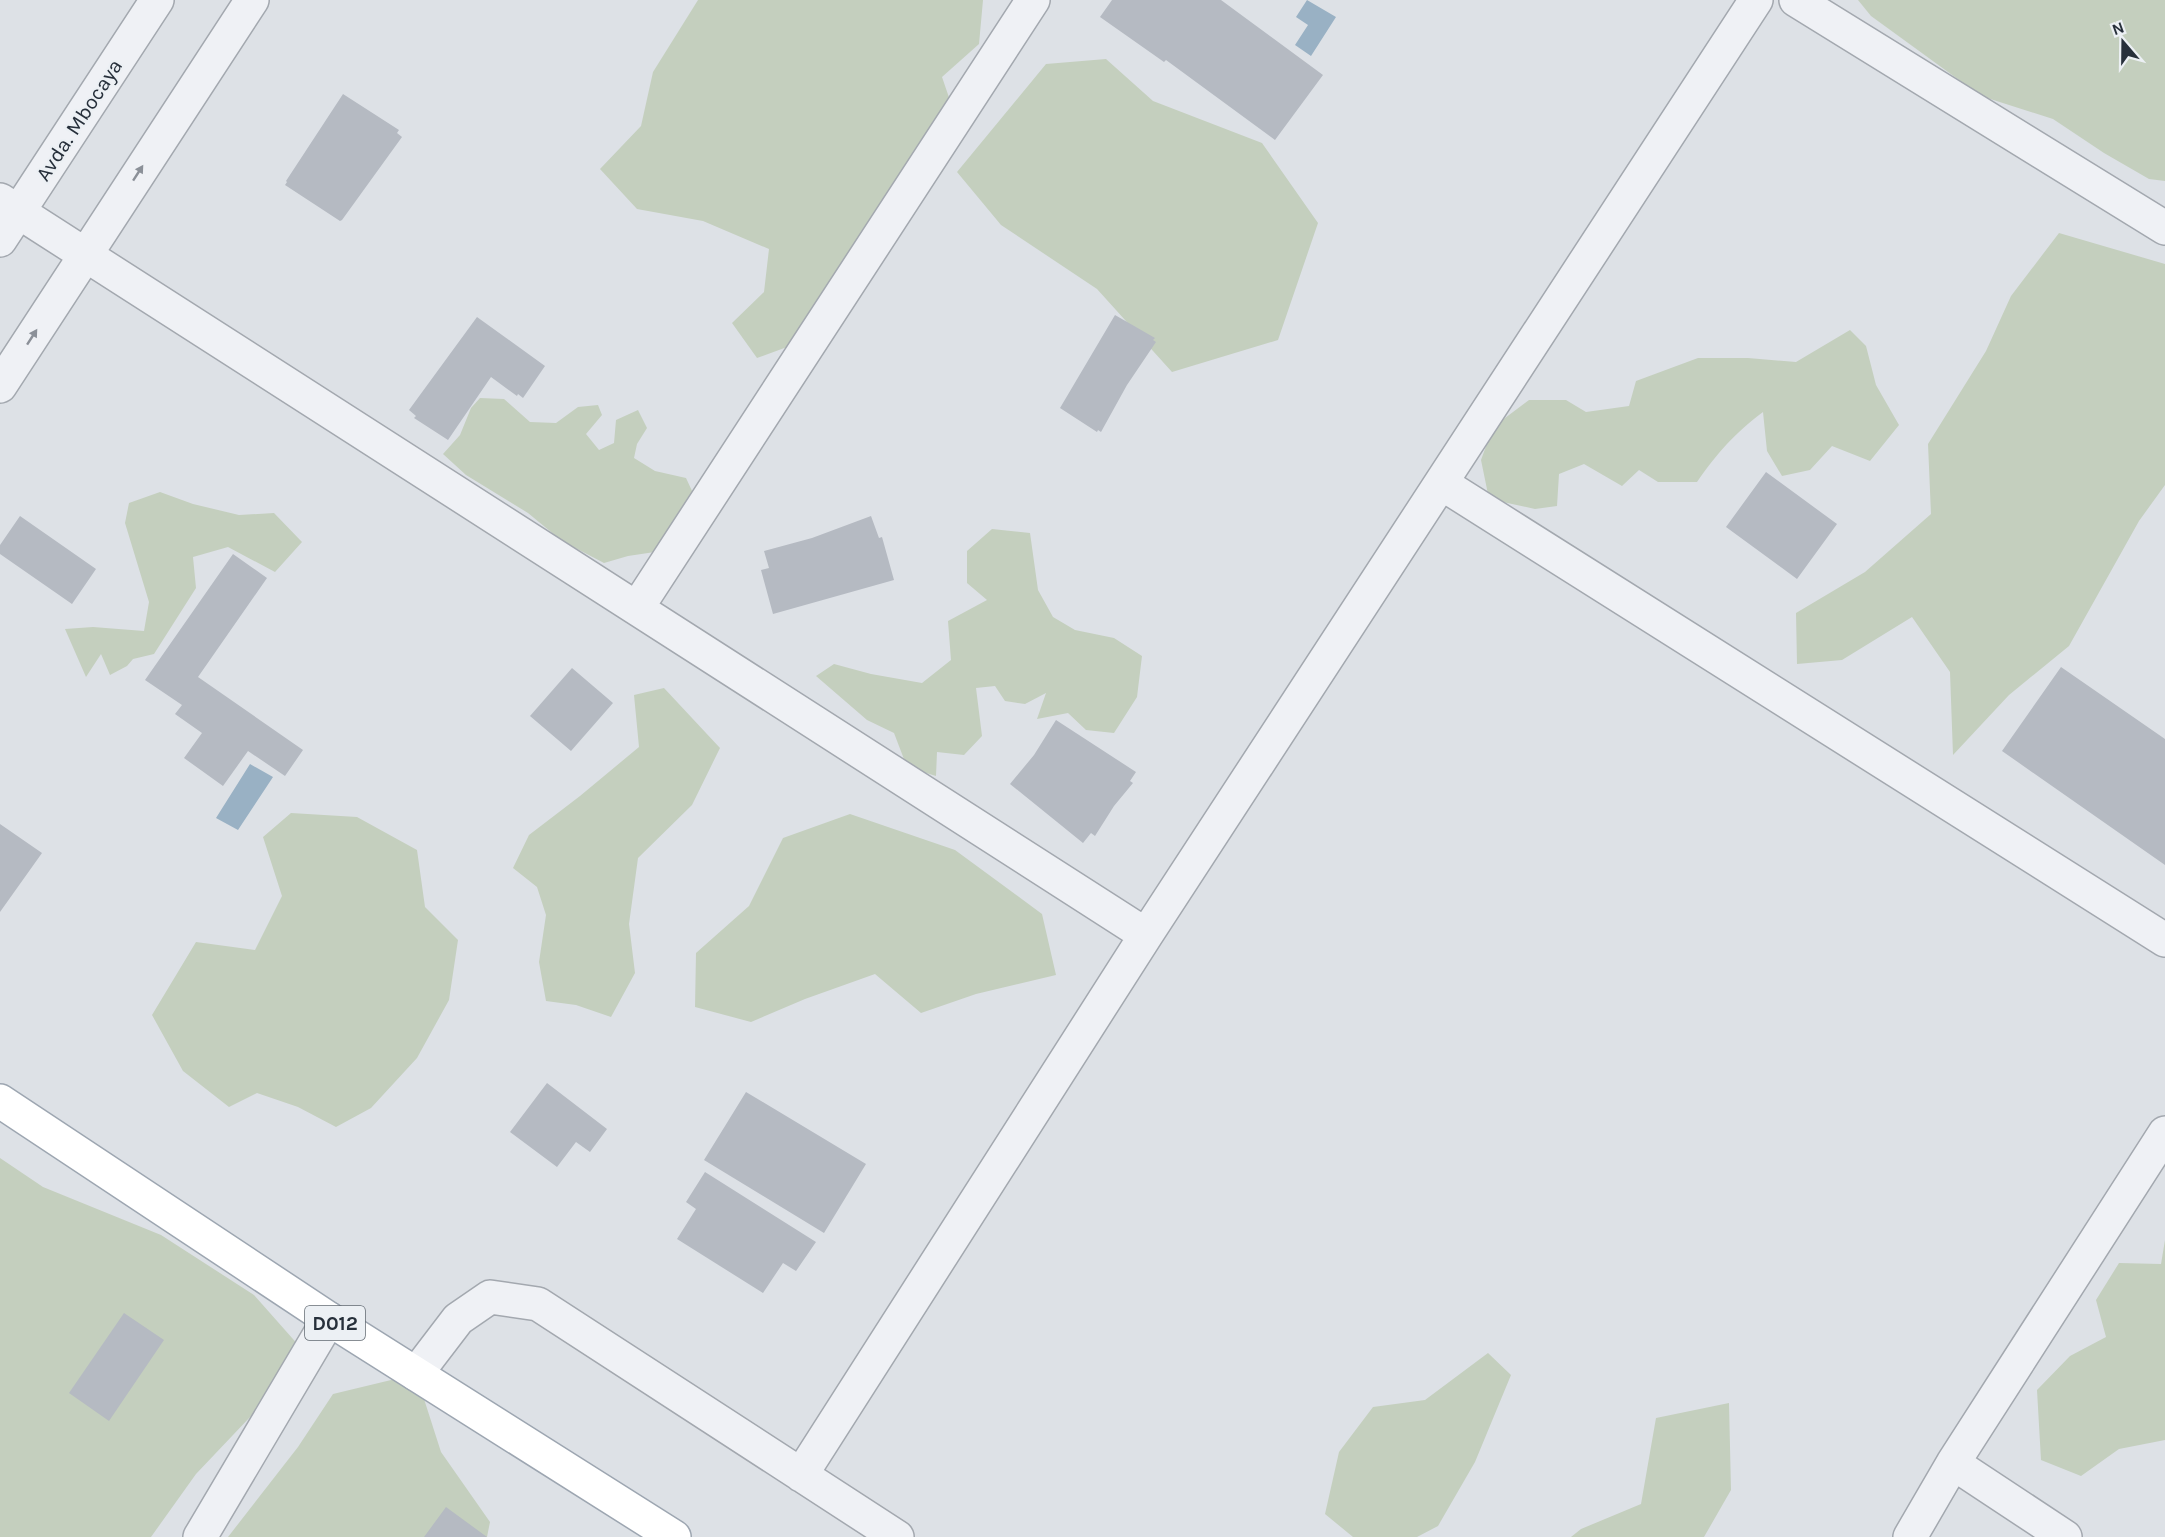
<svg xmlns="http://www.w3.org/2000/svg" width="2165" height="1537" viewBox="0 0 2165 1537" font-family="Karla,sans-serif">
<rect width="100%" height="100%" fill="#dde1e6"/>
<path fill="#c4cfbe" d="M698 0H983L979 44 942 77 956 118 787 347 757 358 732 323 764 292 769 249 703 221 637 209 600 169 641 126 653 72Z
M1858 0H2165V181L2149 179 2104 153 2053 119 1981 96 1871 16Z
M1106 59 1153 101 1262 143 1318 223 1278 340 1172 372 1097 289 1001 225 957 172 1046 64Z
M2059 233 2165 264V485L2139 521 2069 646 2009 695 1953 755 1950 672 1912 617 1842 660 1797 664 1796 613 1865 572 1931 514 1928 444 1986 351 2011 296Z
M1850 330 1866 346 1876 385 1899 425 1870 461 1832 446 1810 470 1782 476 1767 451 1763 412C1734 434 1718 452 1697 482H1658L1639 470 1622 486 1584 464 1559 474 1557 506 1535 509 1489 499 1481 460 1493 427 1529 400H1566L1586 412 1629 406 1636 381 1698 358H1748L1796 362Z
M480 398 504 399 530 422 556 423 578 407 598 405 602 415 586 434 599 450 614 443 616 420 638 410 647 428 637 444 634 458 655 471 686 478 693 493 668 550 628 556 604 563 562 541 528 513 466 475 443 454 460 435 471 408Z
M160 492 193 504 239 515 274 513 302 542 275 572 228 547 193 557 196 588 154 654 133 659 127 666 110 675 101 654 86 677 65 629 93 627 144 631 149 602 125 523 129 503Z
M992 529 1030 533 1038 590 1053 617 1075 630 1114 638 1142 656 1137 697 1114 733 1086 730 1068 713 1037 719 1046 693 1025 704 1005 701 995 686 976 688 982 736 964 755 937 752 936 776 907 767 894 733 867 720 816 676 834 664 871 674 922 683 951 660 948 621 987 600 967 583V551Z
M664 688 720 748 692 805 638 858 629 924 635 973 611 1017 576 1005 546 1001 539 962 546 915 537 887 513 868 529 835 580 796 639 747 634 695Z
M291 813 357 817 417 850 425 907 458 940 449 1000 417 1058 371 1108 336 1127 298 1107 257 1093 229 1107 183 1071 152 1015 196 942 255 950 282 896 263 837Z
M850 814 955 850 1042 914 1056 975 976 994 921 1013 875 974 805 999 751 1022 695 1007 696 953 749 906 783 838Z
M0 1158 43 1187 161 1235 254 1295 308 1356 196 1474 151 1537H0Z
M2165 1240V1440L2119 1449 2081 1476 2041 1460 2037 1390 2070 1356 2106 1337 2096 1300 2119 1263 2161 1264Z
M1488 1353 1511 1375 1475 1462 1438 1526 1417 1537H1353L1325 1514 1339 1452 1373 1407 1425 1400Z
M416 1374 441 1452 490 1522 487 1537H228L298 1447 333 1394Z
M1729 1403 1731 1490 1704 1537H1571L1581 1529 1641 1504 1656 1418Z"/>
<path fill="#99b1c4" d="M1307 0 1336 17 1311 56 1295 45 1308 25 1296 17Z
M250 764 273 777 238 830 216 818Z"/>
<path fill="#b5bac2" d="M1112 0H1221L1323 75 1275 140 1166 60 1164 62 1100 17Z
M343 94 399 130 397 133 402 137 342 220 340 221 285 185 287 182 286 181Z
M1115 315 1155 338 1153 340 1156 342 1127 385 1101 432 1098 430 1097 432 1060 408Z
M477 317 545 366 523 398 518 394 517 396 491 377 448 440 414 418 416 416 409 410Z
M1766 472 1837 524 1797 579 1726 527Z
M20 516 96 569 72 604 0 554V545Z
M871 516 879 538 882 537 894 580 773 614 761 570 769 568 764 551 812 538Z
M233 554 267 578 198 677 303 750 285 776 248 751 223 786 184 758 202 733 175 714 182 705 145 680Z
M2061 667 2165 739V865L2002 751Z
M572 668 613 703 571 751 530 716Z
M1056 720 1136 772 1130 781 1133 783 1114 806 1095 836 1091 833 1083 843 1010 784 1034 755Z
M0 824 42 853 0 912Z
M547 1083 607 1129 590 1152 576 1142 557 1167 510 1132Z
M746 1092 866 1164 824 1233 704 1160Z
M705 1172 816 1242 796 1271 783 1263 763 1293 677 1239 696 1209 686 1202Z
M124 1313 164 1340 109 1421 69 1393Z
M446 1507 487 1537H424Z"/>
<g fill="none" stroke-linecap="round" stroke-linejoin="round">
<defs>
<path id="minor" d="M1796 0 2165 228
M0 200 1146 935
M0 240 157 0
M0 386 252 0
M1441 483 2165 940
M637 608 1033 0
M416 1374 458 1319 490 1297 538 1304 897 1537
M1953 1463 2065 1537
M801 1475 1146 935 1756 0
M200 1537 329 1319
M1910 1537 1953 1463 2165 1133"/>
<path id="primary" d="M0 1101 329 1319 674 1537"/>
</defs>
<use href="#minor" stroke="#a3a8af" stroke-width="36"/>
<use href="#primary" stroke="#9da6b1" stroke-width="36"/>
<use href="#minor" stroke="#eff1f5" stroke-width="33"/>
<use href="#primary" stroke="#fff" stroke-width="33"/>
</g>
<defs><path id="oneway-solid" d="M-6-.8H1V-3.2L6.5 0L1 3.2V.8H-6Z" transform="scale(1.5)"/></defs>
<g fill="#8b9098">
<use href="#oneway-solid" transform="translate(138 173) rotate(-57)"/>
<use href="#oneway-solid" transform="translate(32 337) rotate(-57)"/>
</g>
<g text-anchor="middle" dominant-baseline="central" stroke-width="4.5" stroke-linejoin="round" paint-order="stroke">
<rect fill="#ecf0f4" stroke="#626a72" stroke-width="1.5" x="305" y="1306" width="60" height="34" rx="4.5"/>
<g font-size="20" font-weight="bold" fill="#27303b">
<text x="335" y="1323">D012</text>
</g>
<g font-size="21" fill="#27303b" stroke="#ecf0f4">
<text transform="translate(79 120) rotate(-57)">Avda. Mbocaya</text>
</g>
</g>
<g transform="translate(2123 42) rotate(340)" stroke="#ecf0f4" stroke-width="4.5" paint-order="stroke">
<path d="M0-4.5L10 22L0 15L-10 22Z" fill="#27303b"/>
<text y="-9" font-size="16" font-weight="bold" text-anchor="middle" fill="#27303b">N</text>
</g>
</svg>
